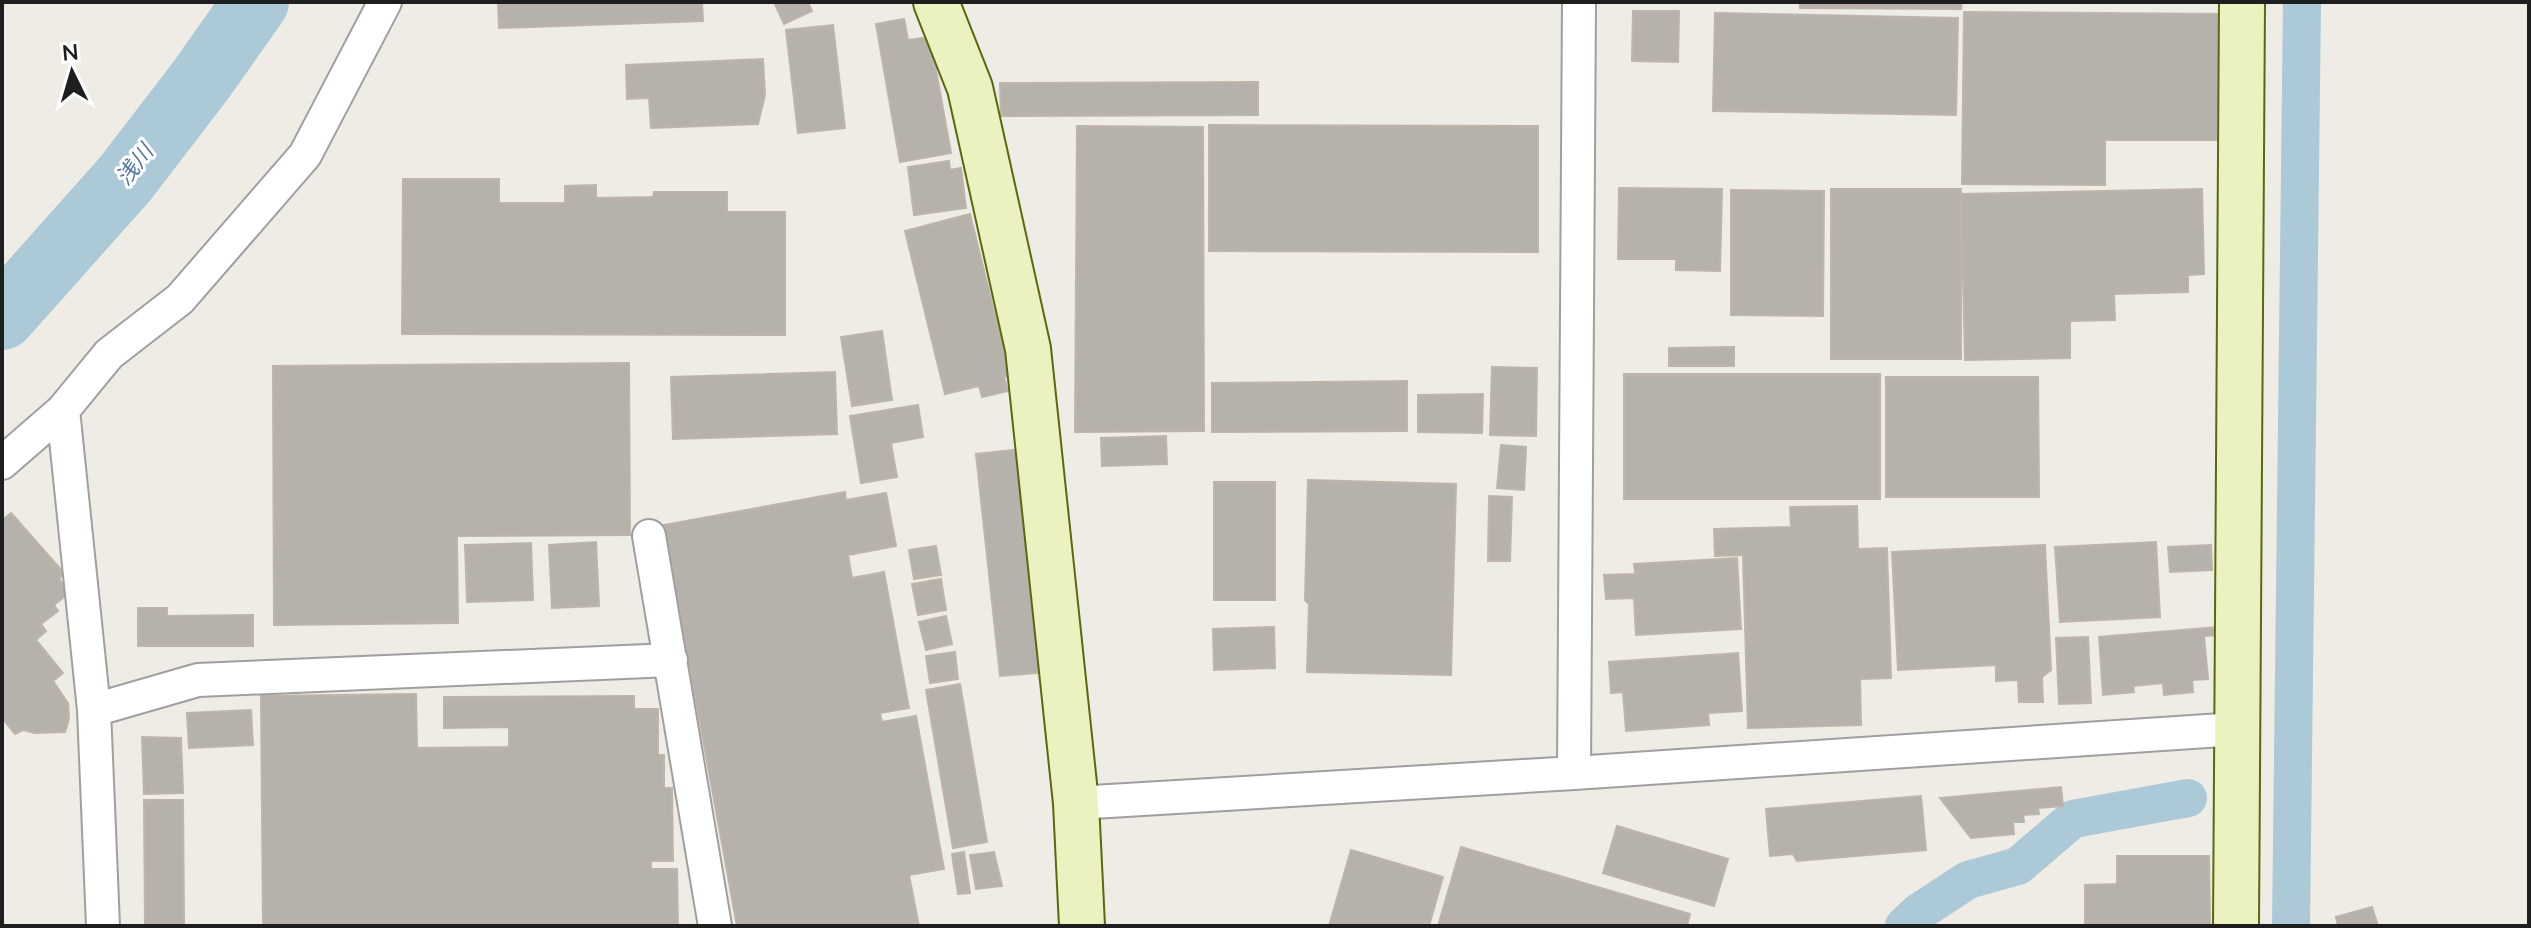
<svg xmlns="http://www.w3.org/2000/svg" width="2531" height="928" viewBox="0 0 2531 928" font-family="'Nunito Sans','Noto Sans JP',sans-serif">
<rect width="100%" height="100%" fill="#eeece5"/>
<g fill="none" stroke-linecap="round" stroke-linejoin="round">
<path stroke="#abc9d7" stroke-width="38" d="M1904 926 1919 912 1968 880 2018 866 2073 819 2188 798
M2291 926 2302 2"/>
<path stroke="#abc9d7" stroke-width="66" d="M2 317 125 179 201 80 256 2"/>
</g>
<path fill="#b7b1ab" stroke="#beb4a9" stroke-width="2" d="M498 2H702L703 21 499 28Z
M774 2H808L812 11 784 24Z
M1800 2H1962L1961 9 1800 8Z
M1633 11H1679L1678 62 1632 61Z
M1964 12 2224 14 2223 140H2105V185L1962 184Z
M1715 13 1958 18 1956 115 1713 111Z
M904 19 908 40 930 37 951 153 900 162 876 24Z
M833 25 845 128 798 133 786 30Z
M763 59 765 95 758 124 651 128 649 98 627 99 626 65Z
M1258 82V115L1001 116 1000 83Z
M1209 125 1538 126V252L1209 251Z
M1077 126 1203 127 1204 431 1075 432Z
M949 161 950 170 961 168 966 208 914 215 908 167Z
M403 179H499V203H565V186L596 185V198L653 197 654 192H727V212H785V335L402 334Z
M1619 188 1722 189 1720 271 1676 270V259H1618Z
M1831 189H1961V359H1831Z
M2202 189 2204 274 2188 275V292L2114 294 2115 320 2070 321V358L1965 360 1961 194Z
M1731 190 1824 191 1823 316 1731 315Z
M970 214 1010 376 1004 377 1008 391 982 397 979 386 945 394 905 231Z
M882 331 892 400 852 406 841 337Z
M1734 347V366H1669V348Z
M629 363 630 535 457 536 458 623 274 625 273 366Z
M1492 367 1537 368 1536 436 1490 435Z
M835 372 837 434 673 439 671 377Z
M1624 374H1880V499H1624Z
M1886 377H2038L2039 497H1886Z
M1407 381V431L1212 432V383Z
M1483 394 1482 433 1418 432V395Z
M918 405 923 437 891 443 897 477 861 483 850 416Z
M1166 436 1167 464 1102 466 1101 438Z
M1501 445 1526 447 1524 490 1497 488Z
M1024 449 1048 672 1000 676 976 454Z
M1308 480 1456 484 1451 675 1307 672 1309 604 1305 600Z
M1214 482H1275V600H1214Z
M845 492 846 500 886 493 896 546 848 555 852 578 884 572 909 708 880 713 882 722 916 716 944 869 909 875 919 926H737L664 525Z
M1489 496 1512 497 1510 561H1488Z
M1857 506 1858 549 1887 548 1891 678 1860 679 1861 725 1748 728 1743 555 1715 556 1714 529 1791 527 1790 507Z
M11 513 64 573 59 579 70 592 54 605 58 611 41 624 46 631 36 640 63 673 53 681 68 703 69 719 65 732 35 733 23 730 15 734 2 718V520Z
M596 542 599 606 552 608 549 545Z
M2156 542 2160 617 2060 622 2055 547Z
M531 543 533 600 467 602 465 545Z
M2045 545 2051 670 2042 677 2043 702H2019L2018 680 1996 681V665L1898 670 1892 552Z
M2211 545 2212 570 2170 572 2168 547Z
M936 546 941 575 914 579 909 550Z
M1737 558 1741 629 1636 635 1634 598 1606 599 1604 575 1635 574 1634 564Z
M941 579 946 610 918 615 912 584Z
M138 608H167V616L253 615V646H138Z
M946 616 952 644 926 650 919 622Z
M1274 627 1275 668 1214 670 1213 629Z
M2217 627 2218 635 2204 636 2208 679 2192 680 2193 692 2164 695 2163 683 2133 686 2134 692 2103 695 2099 637Z
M2088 637 2091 703 2059 704 2056 638Z
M955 652 958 679 930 683 926 656Z
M1738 653 1742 711 1708 713 1709 725 1626 731 1623 692 1611 693 1609 662Z
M960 684 987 842 953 848 926 690Z
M416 694 417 748 509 747V727L444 728V697L634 696V709H658V755H664V788H672L673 861H651V869H677L678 926H263L261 696Z
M251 710 253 745 189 748 187 713Z
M142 737 181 738 183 793 144 794Z
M2061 787 2063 806 2038 808 2039 814 2023 815 2024 822H2013L2014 834 1971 838 1940 798Z
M1921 796 1926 850 1797 861 1793 854 1770 856 1766 809Z
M144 800H183L184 923 145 924Z
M1617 826 1728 859 1714 906 1603 873Z
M1461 847 1690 914 1687 926H1438Z
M1351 850 1443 877 1429 926H1329Z
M964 852 970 893 958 894 952 854Z
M994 852 1002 886 976 889 970 855Z
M2117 856H2209L2210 926H2085V885L2117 884Z
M2372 907 2378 926H2338L2336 917Z"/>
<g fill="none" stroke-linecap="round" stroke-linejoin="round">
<defs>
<path id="street" d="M63 410 94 710 103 926
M2 463 63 410 109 354 180 299 305 155 385 2
M649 536 715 926
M94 710 198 680 671 660
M1574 773 1579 2
M1076 803 1574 773 2237 729"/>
<path id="secondary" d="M936 2 970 88 1028 349 1076 803 1082 926
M2236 926 2242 2"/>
</defs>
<use href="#street" stroke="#9f9f9f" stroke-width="36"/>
<use href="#secondary" stroke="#586911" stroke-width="48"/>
<use href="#street" stroke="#fff" stroke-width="32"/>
<use href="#secondary" stroke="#ebf2bf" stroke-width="44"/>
</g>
<g text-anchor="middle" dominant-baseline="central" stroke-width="6" stroke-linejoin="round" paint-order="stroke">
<g font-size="22" font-style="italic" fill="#5575a3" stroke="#fff">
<text transform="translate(135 165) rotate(-52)">浅川</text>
</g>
</g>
<rect width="2531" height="928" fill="none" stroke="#1e1e1e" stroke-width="8"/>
<g transform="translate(72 72) rotate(355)" stroke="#ffffff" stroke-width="6" paint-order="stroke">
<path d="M0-6L14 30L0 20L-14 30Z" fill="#1e1e1e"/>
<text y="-12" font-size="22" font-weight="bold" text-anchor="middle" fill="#1e1e1e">N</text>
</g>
</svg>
